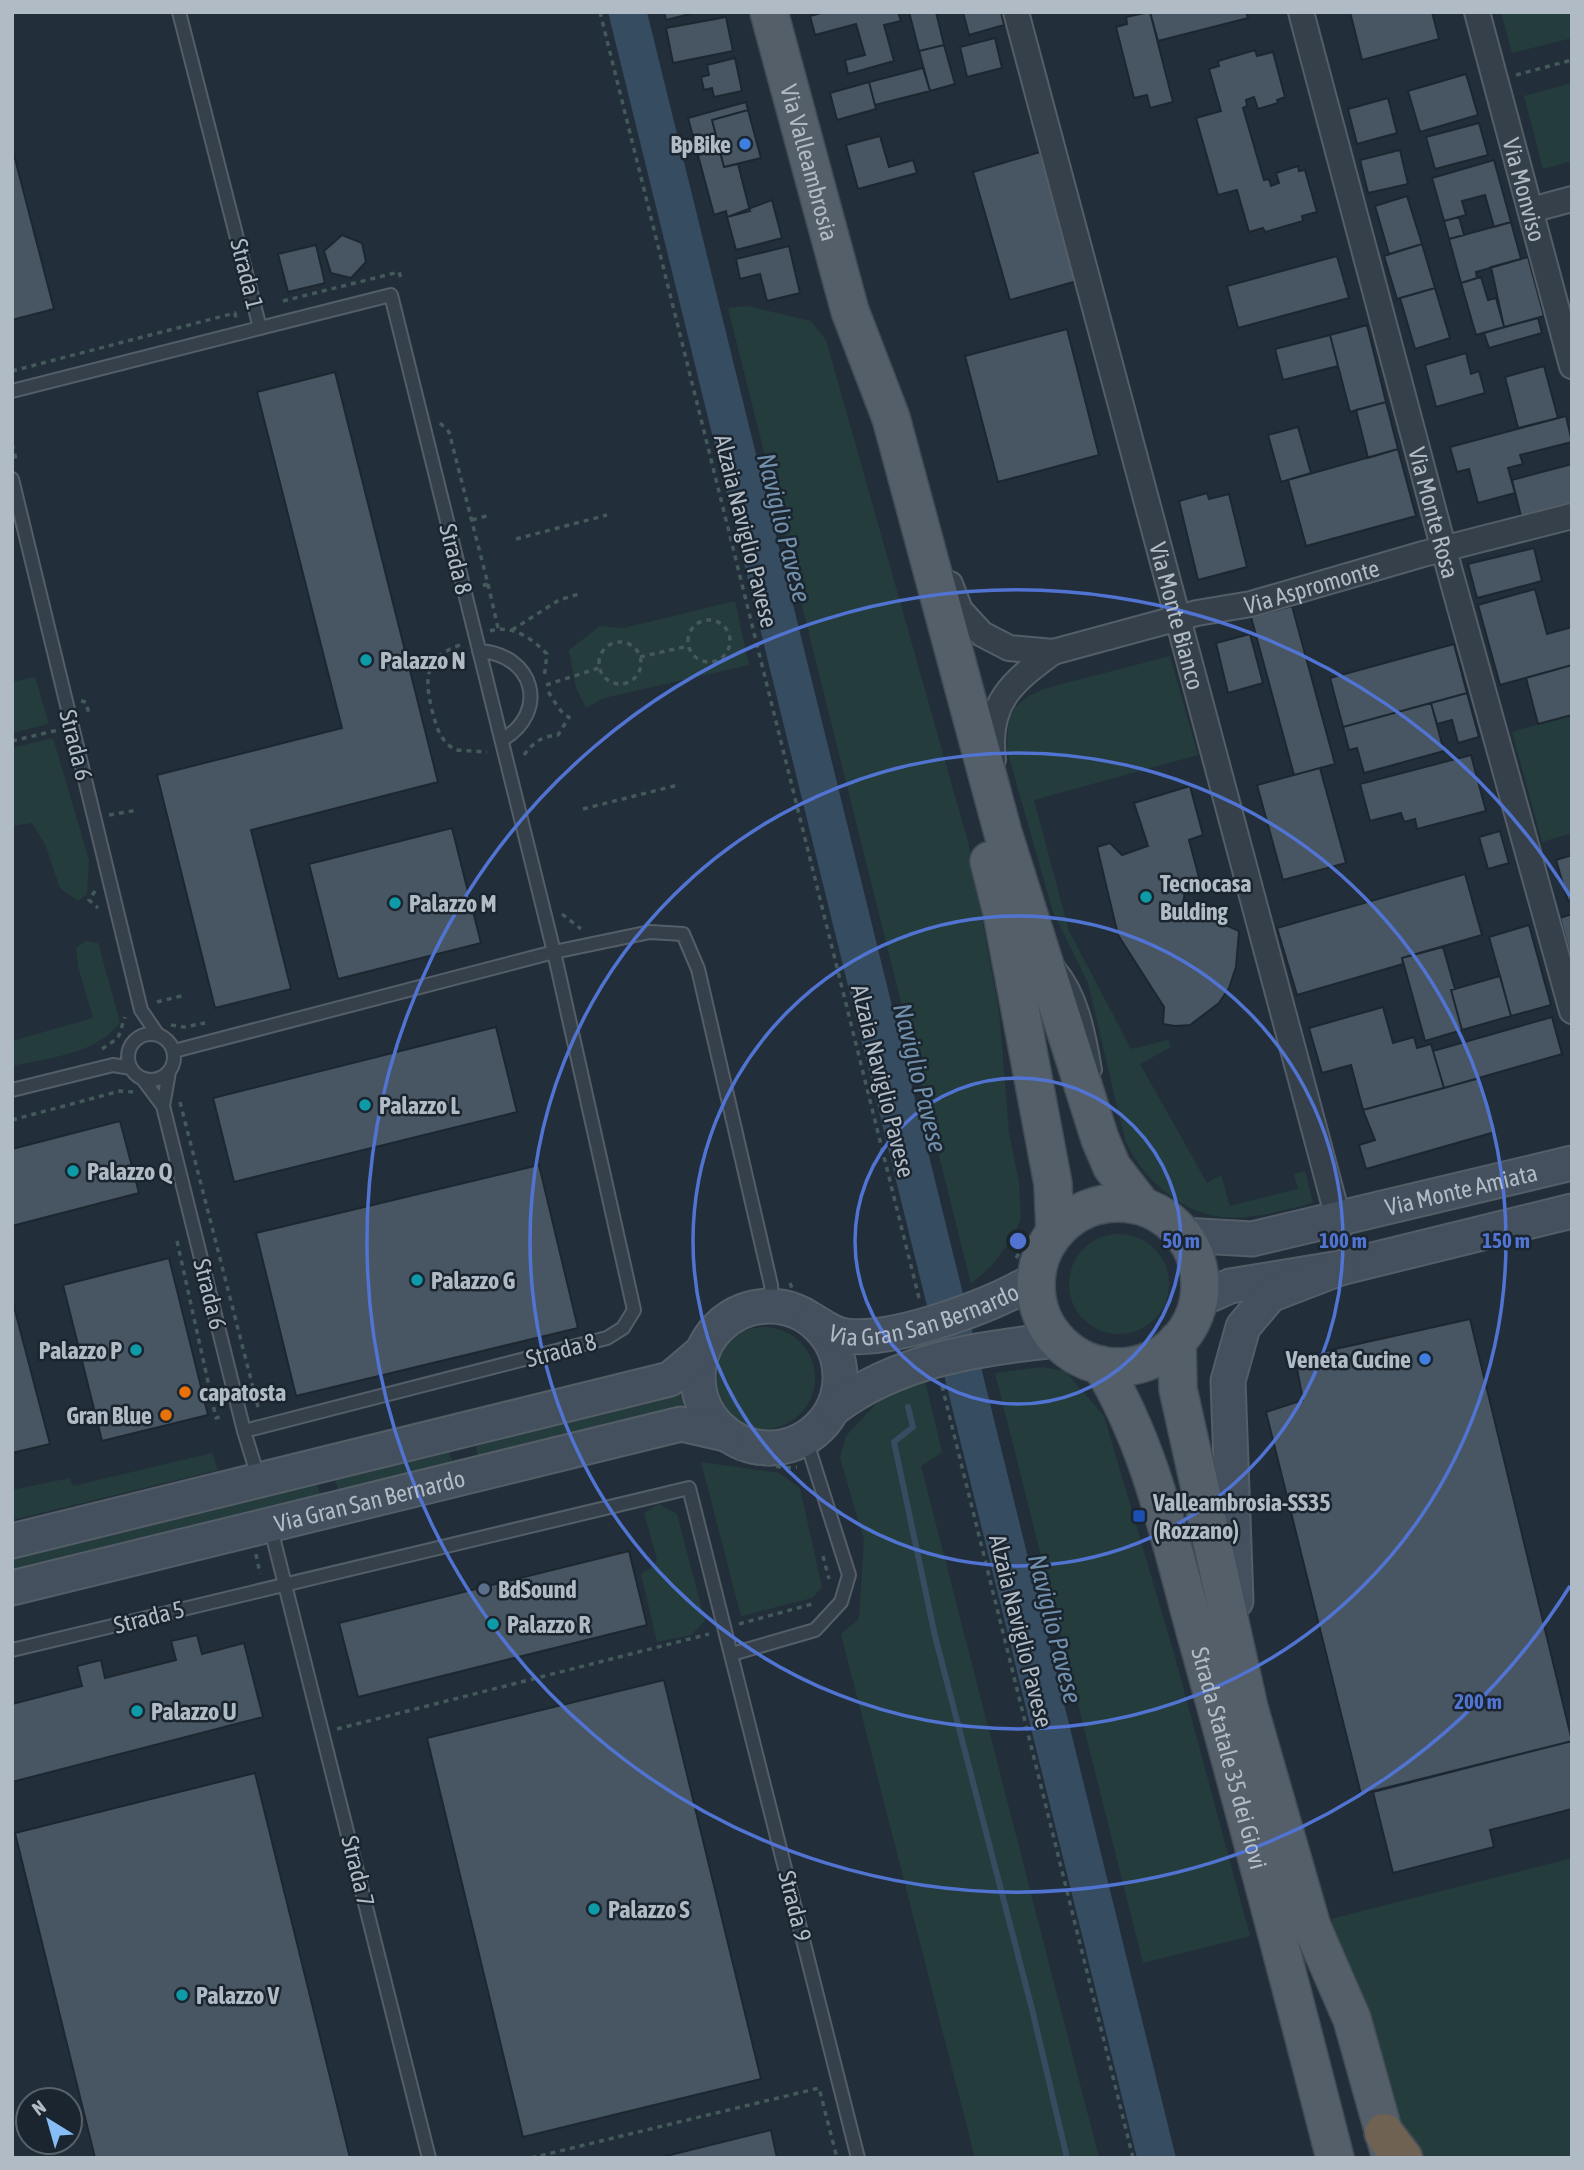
<svg xmlns="http://www.w3.org/2000/svg" width="1584" height="2170" viewBox="0 0 1584 2170" font-family="'Asap Condensed',sans-serif">
<rect width="100%" height="100%" fill="#222f3a"/>
<path fill="#253c3c" d="M1501 12H1572V38L1512 53Z
M1572 83V161L1543 169 1524 96Z
M747 306 811 321 826 340 968 842 999 1012 1009 1132 1019 1183 1021 1217 1014 1236 992 1265 971 1284 728 308Z
M735 601 749 665 604 698 586 708 576 688 569 650 600 626 624 628Z
M1170 656 1198 755 1034 800 1069 931 1131 1049 1168 1040 1171 1047 1140 1064 1207 1183 1221 1175 1230 1206 1298 1189 1294 1174 1305 1171 1313 1203C1256 1217 1215 1232 1164 1191 1146 1176 1135 1161 1125 1140L1088 983 1053 912 1007 750 1008 720 1015 708 1027 697 1043 689Z
M35 677 49 724 12 733V682Z
M1572 715V833L1542 842 1512 732Z
M53 738 89 860 87 894 78 901 60 888 45 844 32 823 12 826V748Z
M86 941 98 943 120 1022C98 1054 48 1058 12 1066V1041L93 1018 78 966 76 948Z
M1069 1284a50 50 0 1 1 100 0a50 50 0 1 1-100 0Z
M713 1378a51 51 0 1 1 102 0a51 51 0 1 1-102 0Z
M1042 1367 1065 1371 1104 1416 1175 1657 1250 1936 1143 1963 995 1373Z
M925 1380 942 1452 921 1466 1099 2158H975L841 1634 859 1619 864 1540 840 1458 846 1436 883 1396Z
M670 1394 681 1395 685 1405 677 1413 478 1458 476 1447 486 1436Z
M448 1450 453 1462 447 1468 339 1494 334 1475Z
M212 1453 218 1470 12 1520V1490L70 1478 73 1486Z
M701 1462 779 1473 800 1488 822 1587 812 1598 741 1616Z
M316 1480 321 1499 12 1576V1554Z
M659 1504 677 1514 705 1621 691 1635 657 1642 641 1574 651 1568 657 1559 644 1513Z
M1572 1858V2158H1419L1404 2139 1323 1921Z"/>
<path fill="#364c61" d="M608 12H647L1176 2158H1137Z"/>
<g fill="none" stroke-linecap="round" stroke-linejoin="round">
<path stroke="#364c61" stroke-width="6" d="M908 1407 913 1427 894 1442 935 1636 1032 2009 1067 2158"/>
</g>
<path fill="#485663" stroke="#1d2731" stroke-width="2" d="M664 12H698L666 20Z
M825 12H898L901 21 884 25 894 61 848 74 845 60 865 55 856 24 815 35 810 16Z
M909 12H936L944 45 919 51Z
M963 12H1001L1004 25 969 35Z
M1150 12H1246L1248 18 1158 41Z
M1150 12 1173 102 1150 108 1147 95 1134 98 1116 27 1127 24 1126 17Z
M1350 12H1432L1439 39 1362 60Z
M726 17 733 51 673 63 666 28Z
M995 38 1002 68 967 77 960 47Z
M944 45 955 84 930 91 919 51Z
M1255 50 1257 56 1273 52 1285 97 1277 100 1278 103 1258 109 1254 97 1246 100 1247 106 1243 108 1264 180 1269 179 1271 186 1279 183 1276 173 1298 166 1299 171 1305 170 1317 212 1302 216 1303 221 1265 232 1263 228 1249 232 1237 190 1218 195 1196 118 1221 111 1209 69 1219 66 1218 61Z
M735 58 742 91 714 97 712 88 704 90 701 77 709 75 707 65Z
M923 68 930 91 875 105 869 82Z
M1466 74 1478 115 1420 132 1408 91Z
M869 82 876 109 837 120 830 93Z
M1388 98 1397 133 1357 144 1348 109Z
M746 102 748 110 712 120 724 167 738 164 750 211 727 217 726 211 714 215 688 118Z
M748 110 761 158 724 167 712 120Z
M1479 123 1488 155 1435 169 1426 137Z
M880 136 889 167 913 160 917 173 858 189 846 145Z
M12 147 54 309 12 320Z
M1400 150 1408 184 1368 193 1360 160Z
M1040 152 1077 281 1010 300 973 172Z
M1494 160 1511 222 1494 227 1485 195 1462 201 1466 215 1444 221 1432 178Z
M1407 196 1422 244 1389 254 1375 206Z
M772 200 782 238 736 250 727 217Z
M1459 217 1464 235 1449 239 1444 221Z
M1511 222 1521 259 1476 272 1477 278 1461 283 1449 239Z
M342 235 362 243 366 262 351 278 331 273 324 251Z
M1422 244 1435 288 1397 299 1384 256Z
M316 245 325 283 288 292 278 254Z
M789 246 800 293 767 301 760 274 740 279 736 259Z
M1337 256 1349 298 1238 328 1227 286Z
M1528 257 1544 316 1504 327 1491 267Z
M1481 277 1488 300 1496 298 1504 327 1476 335 1461 283Z
M1435 288 1450 338 1415 349 1400 298Z
M1538 318 1542 333 1489 348 1484 333Z
M1367 325 1386 402 1350 412 1330 335Z
M1067 329 1099 455 998 482 965 356Z
M1330 335 1338 366 1283 380 1275 349Z
M1466 353 1471 374 1479 371 1485 393 1436 407 1425 365Z
M1544 366 1558 418 1518 428 1505 377Z
M335 372 438 782 251 830 291 989 215 1008 157 775 342 728 257 392Z
M1386 402 1398 449 1368 458 1356 410Z
M1566 416 1572 442 1520 455 1523 464 1508 468 1515 493 1478 503 1469 469 1457 472 1450 447Z
M1298 427 1311 473 1281 482 1268 435Z
M1398 449 1416 516 1306 546 1288 480Z
M1572 464V503L1521 516 1512 480Z
M1207 493 1209 499 1229 494 1247 567 1198 580 1179 501Z
M1534 548 1542 581 1477 598 1468 564Z
M1535 589 1547 634 1572 627V665L1500 685 1478 605Z
M1292 606 1335 764 1294 775 1251 617Z
M1250 634 1263 683 1228 693 1216 643Z
M1454 644 1467 693 1343 727 1330 678Z
M1572 665V715L1538 724 1526 678Z
M1467 693 1479 737 1458 743 1452 720 1437 724 1431 703Z
M1431 703 1444 751 1364 773 1357 748 1349 750 1343 727Z
M1471 755 1486 811 1417 829 1415 819 1404 822 1401 813 1370 821 1360 784Z
M1320 768 1346 863 1283 880 1257 785Z
M1190 786 1203 835 1189 840 1201 885 1185 889 1183 906 1239 931 1236 967 1229 988 1219 1003 1190 1025 1175 1026 1163 1024 1164 1007 1118 935 1097 847 1110 843 1122 855 1148 846 1134 803Z
M452 828 481 943 338 979 309 864Z
M1500 831 1509 863 1488 869 1479 837Z
M1572 855V900L1568 901 1556 860Z
M1465 874 1482 935 1402 958 1403 964 1297 995 1277 928Z
M1572 914V962L1560 918Z
M1529 925 1551 1005 1511 1016 1489 937Z
M1443 947 1455 989 1451 990 1462 1030 1425 1041 1402 958Z
M1500 976 1511 1016 1462 1030 1451 990Z
M1383 1007 1393 1043 1414 1037 1417 1048 1431 1044 1444 1088 1363 1110 1351 1065 1322 1073 1309 1028Z
M1552 1017 1562 1054 1444 1088 1433 1051Z
M496 1027 517 1112 234 1182 213 1098Z
M1480 1078 1495 1132 1366 1169 1359 1145 1375 1140 1363 1110Z
M120 1121 139 1193 12 1226V1149Z
M539 1165 578 1328 296 1396 256 1233Z
M169 1258 208 1415 102 1441 63 1285Z
M12 1299 50 1444 12 1453Z
M1470 1319 1572 1741 1361 1794 1266 1412 1303 1400 1295 1358Z
M629 1551 647 1625 358 1697 339 1623Z
M197 1635 202 1654 244 1643 263 1717 12 1782V1704L82 1686 77 1666 101 1660 105 1678 176 1660 171 1641Z
M664 1680 761 2079 523 2137 427 1738Z
M1572 1741V1809L1490 1830 1494 1847 1393 1873 1373 1792Z
M255 1773 350 2158H95L15 1833Z
M771 2130 777 2158H658Z"/>
<g fill="none" stroke-linecap="round" stroke-linejoin="round">
<defs>
<path id="lane" d="M12 391 260 328 179 12
M12 479 141 1010 158 1035
M479 651C534 654 550 712 502 740
M1058 966C1082 994 1089 1034 1095 1070
M128 1057a23 23 0 1 1 46 0a23 23 0 1 1-46 0Z
M174 1051 554 952 650 932 683 934 698 969 771 1285 772 1306
M142 1078 163 1106 244 1431 259 1480
M12 1090 113 1065 131 1068
M163 1106 169 1072
M1339 1221 1354 1264
M244 1431 607 1338 623 1328 634 1310 554 952 391 295 260 328
M270 1525 429 2158
M12 1650 689 1488 858 2158
M732 1654 815 1630 841 1602 849 1575 810 1452 811 1435"/>
<g id="street">
<path id="s1" d="M1016 12 1338 1218"/>
<path id="s2" d="M1301 12 1444 550 1572 1011"/>
<path id="s3" d="M1477 12 1572 366"/>
<path d="M1531 210 1572 199"/>
<path id="s4" d="M950 584 960 610 982 634 1009 648 1053 652 1197 613 1251 604 1423 554 1572 516"/>
<path d="M993 759C986 703 1012 682 1053 652"/>
</g>
<g id="secondary">
<path id="s5" d="M1183 1235 1252 1239 1572 1163"/>
<path d="M1199 1300 1230 1286 1340 1268 1572 1211"/>
<circle cx="769" cy="1377" r="71"/>
<path id="s6" d="M812 1320C822 1326 834 1335 846 1336 895 1342 994 1305 1036 1279"/>
<path d="M833 1409C896 1360 980 1348 1057 1340"/>
<path d="M12 1541 670 1379 703 1351"/>
<path id="s7" d="M12 1588 681 1424 725 1434"/>
<path d="M1236 1601 1228 1381 1243 1327 1270 1295 1340 1268"/>
</g>
<g id="primary">
<path id="s8" d="M769 12 850 311 891 418 1003 833 1100 1139 1112 1167 1142 1206"/>
<path d="M989 861 1002 913 1053 1184 1055 1232"/>
<circle cx="1118" cy="1285" r="82"/>
<path d="M1177 1341 1178 1389 1249 1708 1312 1927 1352 2019 1391 2158"/>
<path id="s9" d="M1101 1365C1153 1449 1172 1550 1199 1645 1246 1815 1291 1986 1335 2158"/>
</g>
<path id="highway" d="M1384 2133 1403 2158"/>
</defs>
<use href="#lane" stroke="#545e68" stroke-width="16"/>
<use href="#street" stroke="#545e68" stroke-width="28"/>
<use href="#secondary" stroke="#545e68" stroke-width="37"/>
<use href="#primary" stroke="#424c56" stroke-width="40"/>
<use href="#highway" stroke="#414b55" stroke-width="42"/>
<path stroke="#44595a" stroke-width="3.5" stroke-dasharray="5 5" stroke-linecap="butt" d="M600 12 919 1298
M1516 75 1572 60
M283 301 399 272 402 281
M12 371 235 313 236 319
M440 423 449 432 488 584 480 586
M12 444 17 463
M472 520 490 515
M516 539 607 515
M488 584 498 628
M688 641a21 21 0 1 1 42 0a21 21 0 1 1-42 0Z
M512 630 559 600 579 594
M490 631C512 624 533 639 547 654L544 679
M599 663a21 21 0 1 1 42 0a21 21 0 1 1-42 0Z
M460 645C425 657 424 678 432 710 437 728 439 739 455 750L487 752
M640 657 688 646
M546 685 599 668
M81 701 86 702 89 714
M12 741 58 730
M524 755C533 743 541 736 558 735L569 717C558 712 554 698 546 689
M583 809 678 785
M109 815 138 810
M95 891 89 900 98 908
M562 914 581 929
M157 1002 185 995
M171 1025 184 1027 205 1023
M102 1049 118 1038 125 1017
M180 1102 259 1411
M12 1120 120 1091 133 1092
M177 1241 216 1418 223 1416
M1016 1258 1027 1241
M790 1283 796 1299
M703 1323 757 1292
M942 1386 1133 2158
M737 1458 784 1468 797 1467
M256 1554 260 1574
M823 1556 829 1579
M739 1624 816 1603
M337 1729 709 1634
M531 2158 819 2088 837 2158"/>
<use href="#lane" stroke="#36404a" stroke-width="12"/>
<use href="#street" stroke="#36404a" stroke-width="24"/>
<use href="#secondary" stroke="#44505d" stroke-width="33"/>
<use href="#primary" stroke="#545f6a" stroke-width="37"/>
<use href="#highway" stroke="#706253" stroke-width="38"/>
</g>
<g fill="none" stroke="#5174d2" stroke-width="3.5">
<circle cx="1018" cy="1241" r="163"/>
<circle cx="1018" cy="1241" r="325"/>
<circle cx="1018" cy="1241" r="488"/>
<path d="M1570 1586A651 651 0 1 1 1570 896"/>
</g>
<g fill="#3f7fe0" stroke="#1b252f" stroke-width="2.5">
<circle cx="745" cy="144" r="7"/>
<circle cx="1425" cy="1359" r="7"/>
</g>
<g fill="#0f9aa8" stroke="#1b252f" stroke-width="2.5">
<circle cx="366" cy="660" r="7"/>
<circle cx="1146" cy="897" r="7"/>
<circle cx="395" cy="903" r="7"/>
<circle cx="365" cy="1105" r="7"/>
<circle cx="73" cy="1171" r="7"/>
<circle cx="417" cy="1280" r="7"/>
<circle cx="136" cy="1350" r="7"/>
<circle cx="493" cy="1624" r="7"/>
<circle cx="137" cy="1711" r="7"/>
<circle cx="594" cy="1909" r="7"/>
<circle cx="182" cy="1995" r="7"/>
</g>
<g fill="#e8710a" stroke="#1b252f" stroke-width="2.5">
<circle cx="185" cy="1392" r="7"/>
<circle cx="166" cy="1415" r="7"/>
</g>
<rect fill="#1a4fb4" stroke="#1b252f" stroke-width="2.5" x="1132" y="1509" width="14" height="14" rx="3.5"/>
<circle fill="#5c6f8a" stroke="#1b252f" stroke-width="2.5" cx="484" cy="1589" r="7"/>
<g text-anchor="middle" dominant-baseline="central" stroke-width="5" stroke-linejoin="round" paint-order="stroke">
<g font-size="24" font-weight="bold" fill="#b1bbc6" stroke="#1b252f" text-anchor="start">
<text x="731" y="144" text-anchor="end">BpBike</text>
<text x="380" y="660">Palazzo N</text>
<text x="1160" y="883">Tecnocasa<tspan x="1160" dy="28">Bulding</tspan></text>
<text x="409" y="903">Palazzo M</text>
<text x="379" y="1105">Palazzo L</text>
<text x="87" y="1171">Palazzo Q</text>
<text x="431" y="1280">Palazzo G</text>
<text x="122" y="1350" text-anchor="end">Palazzo P</text>
<text x="1411" y="1359" text-anchor="end">Veneta Cucine</text>
<text x="199" y="1392">capatosta</text>
<text x="152" y="1415" text-anchor="end">Gran Blue</text>
<text x="1153" y="1502">Valleambrosia-SS35<tspan x="1153" dy="28">(Rozzano)</tspan></text>
<text x="498" y="1589">BdSound</text>
<text x="507" y="1624">Palazzo R</text>
<text x="151" y="1711">Palazzo U</text>
<text x="608" y="1909">Palazzo S</text>
<text x="196" y="1995">Palazzo V</text>
</g>
<g font-size="24" fill="#b1bbc6" stroke="#1b252f">
<text stroke="none"><textPath href="#s8" startOffset="156">Via Valleambrosia</textPath></text>
<text stroke="none"><textPath href="#s3" startOffset="184">Via Monviso</textPath></text>
<text transform="translate(247 274) rotate(76)">Strada 1</text>
<text stroke="none"><textPath href="#s2" startOffset="518">Via Monte Rosa</textPath></text>
<text transform="translate(746 531) rotate(76)">Alzaia Naviglio Pavese</text>
<text transform="translate(456 559) rotate(76)">Strada 8</text>
<text stroke="none"><textPath href="#s4" startOffset="402">Via Aspromonte</textPath></text>
<text stroke="none"><textPath href="#s1" startOffset="625">Via Monte Bianco</textPath></text>
<text transform="translate(76 745) rotate(76)">Strada 6</text>
<text transform="translate(883 1081) rotate(76)">Alzaia Naviglio Pavese</text>
<text stroke="none"><textPath href="#s5" startOffset="284">Via Monte Amiata</textPath></text>
<text transform="translate(210 1294) rotate(76)">Strada 6</text>
<text stroke="none"><textPath href="#s6" startOffset="119">Via Gran San Bernardo</textPath></text>
<text transform="translate(561 1350) rotate(-15)">Strada 8</text>
<text stroke="none"><textPath href="#s7" startOffset="368">Via Gran San Bernardo</textPath></text>
<text transform="translate(149 1617) rotate(-14)">Strada 5</text>
<text transform="translate(1021 1631) rotate(76)">Alzaia Naviglio Pavese</text>
<text stroke="none"><textPath href="#s9" startOffset="415">Strada Statale 35 dei Giovi</textPath></text>
<text transform="translate(358 1871) rotate(76)">Strada 7</text>
<text transform="translate(795 1906) rotate(76)">Strada 9</text>
</g>
<g font-size="26" font-style="italic" fill="#718faa" stroke="#1b252f">
<text transform="translate(784 528) rotate(76)">Naviglio Pavese</text>
<text transform="translate(920 1078) rotate(76)">Naviglio Pavese</text>
<text transform="translate(1055 1629) rotate(76)">Naviglio Pavese</text>
</g>
</g>
<circle cx="1018" cy="1241" r="10" fill="#5174d2" stroke="#1b252f" stroke-width="3.5"/>
<g font-size="21" text-anchor="middle" font-weight="bold" fill="#5174d2" stroke="#1b252f" stroke-width="5" stroke-linejoin="round" paint-order="stroke">
<text x="1181" y="1248">50 m</text>
<text x="1343" y="1248">100 m</text>
<text x="1506" y="1248">150 m</text>
<text x="1478" y="1709">200 m</text>
</g>
<rect width="1584" height="2170" fill="none" stroke="#b1bbc6" stroke-width="28"/>
<g transform="translate(49 2121) rotate(323)"><circle r="33" fill="#1b252f" stroke="#57616b" stroke-width="2"/>
<path d="M0-5L12 26L0 18L-12 26Z" fill="#87bdf5"/>
<text y="-10" font-size="19" font-weight="bold" text-anchor="middle" fill="#b1bbc6">N</text>
</g>
</svg>
